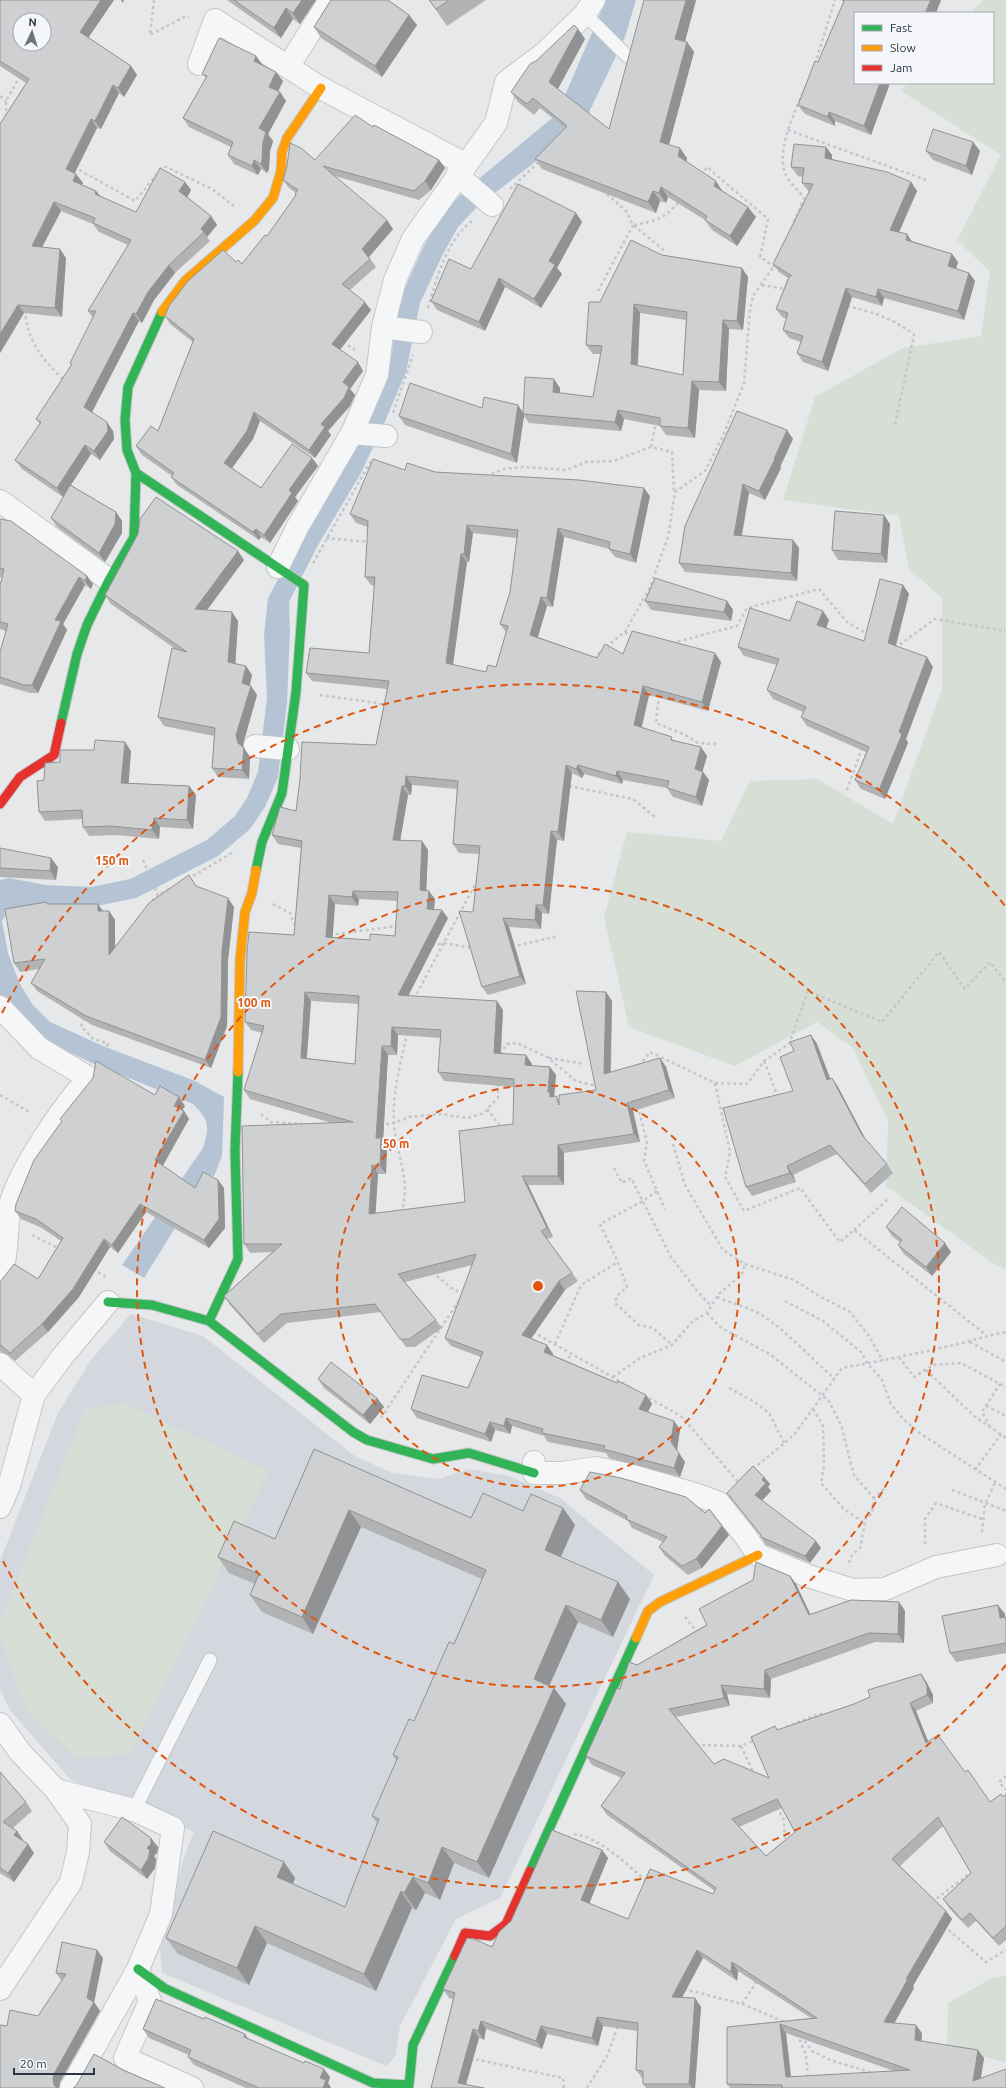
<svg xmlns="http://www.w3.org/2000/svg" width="1006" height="2088" viewBox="0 0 1006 2088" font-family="Ubuntu,sans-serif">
<rect width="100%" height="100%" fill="#e6e8ea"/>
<path fill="#d4d7dd" d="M131 1314 203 1336 356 1457 393 1473 439 1479 469 1469 509 1476 560 1498 654 1575 500 1898 456 1919 400 2026 395 2057 386 2066 162 1973 160 1950 183 1860 194 1832 125 1800 71 1780 10 1710 0 1689V1561L58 1413 91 1360Z"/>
<path fill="#d6ded6" d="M983 0H1006V1269L996 1265 886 1186 888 1121 853 1048 817 1022 735 1066 629 1027 604 917 627 832 721 841 750 781 817 779 893 824 942 689V598L909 569 899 516 783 500 815 397 903 348 981 336 990 272 957 240 1001 155 901 91 908 83H993V13H971Z
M126 1404 269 1471 130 1754 77 1758 27 1712 0 1636V1622L85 1409Z
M1006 1976V2062L947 2048 948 2003 992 1978Z"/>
<path fill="#b4c4d4" d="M606 0H636L625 37 583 125 478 206 458 227 443 254 420 303 406 372 383 426 361 473 318 545 289 602 290 631 287 703 278 777 265 807 250 829 218 856 136 898 92 907 27 906 16 908 6 915 2 921 8 953 19 982 32 1004 50 1022 103 1046 195 1081 224 1097 222 1156 214 1176 208 1175 144 1278 122 1265 203 1148C210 1126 209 1120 193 1104L94 1064 33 1035 0 998V880L9 878 46 885 91 887 130 879 207 840 235 816 247 798 258 772 267 698 264 635 268 598 301 536 347 465 369 420 390 365 401 297 425 244 442 215 464 191 557 114Z"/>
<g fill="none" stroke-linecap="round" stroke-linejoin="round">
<defs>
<path id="lane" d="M585 14 627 56
M134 1810 210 1660"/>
<path id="street" d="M199 64 215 20 321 88 465 164
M288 67 330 0
M457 175 492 205
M383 327 421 332
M352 433 386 436
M0 501 109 580
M278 567 297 528 352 433 377 375 383 327 395 280 413 239 496 123 506 82 546 52 585 14 594 0
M255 746 288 749
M0 1007 39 1048 89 1078C64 1104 21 1168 11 1202 5 1224 9 1255 0 1275
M0 1364 34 1395
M534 1462V1473H562L596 1468 630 1475 698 1495 719 1503 746 1537 758 1555 808 1576 853 1590 885 1589 936 1567 997 1555
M0 1507 9 1486 34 1395 62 1357 108 1302
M0 1724 20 1752 56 1790 80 1824 78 1852 71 1882 0 1989
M56 1790 134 1810 173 1828 161 1914 138 1969 71 2088
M138 1969 150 2001 125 2058 192 2088"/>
<path id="fast" d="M136 473 304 585 296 692 282 793 262 842 256 870
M61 723 77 654 87 625 109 580 134 537 136 473 127 450 125 420 128 387 162 312
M108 1302 152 1305 209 1321 353 1432 367 1440 433 1459 469 1453 534 1473
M209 1321 238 1259 235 1151 238 1072
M530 1871 636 1638
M138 1969 164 1988 373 2083 409 2085 413 2045 455 1956"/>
<path id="slow" d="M162 312 185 281 254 221 273 198 281 171 282 152 287 138 321 88
M238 1072 240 960 245 912 252 893 256 870
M636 1638 648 1611 660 1602 758 1555"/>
<path id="jam" d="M0 804 20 777 54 755 61 723
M455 1956 465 1933 490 1936 506 1924 530 1871"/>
</defs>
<use href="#lane" stroke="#c4c6c8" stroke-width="15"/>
<use href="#street" stroke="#c4c6c8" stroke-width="24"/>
<use href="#fast" stroke="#c4c6c8" stroke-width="11"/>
<use href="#slow" stroke="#c4c6c8" stroke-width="11"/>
<use href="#jam" stroke="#c4c6c8" stroke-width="11"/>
<path stroke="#c5c6ca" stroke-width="2.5" stroke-dasharray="3 3" stroke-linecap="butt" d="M154 0 150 35 184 17H189
M815 64 835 0
M0 96 6 101
M6 117V101L20 76
M788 130 929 181
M74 167 135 201 157 174
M160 170 164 166 212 189 234 206
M701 175 707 167 768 219 760 257 775 267
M510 189 540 161
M607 194 626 211 633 225 666 252
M794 222 804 198C799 191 788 181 785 173 776 147 796 111 805 87
M634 225C656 221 664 219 679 202
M762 285 786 289
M598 291 633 225
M847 306C873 312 893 318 914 335L895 425
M428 308C437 277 446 241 473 220
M25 310C27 341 42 359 64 380
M343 342 355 350
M393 413 413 355
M651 447 656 422
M486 476 504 469 522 467 567 470 585 462 613 461 651 447 672 452 674 492
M326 538 369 542
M313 563 372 459
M625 632 633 637
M672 643 737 626 747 608 819 589 847 622 869 635
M606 647 625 632 650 587 668 537 675 492 705 471 723 436 744 383 750 310 753 296 776 263
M895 648 935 619 1006 631
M594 659 602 650
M320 695 377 703 386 706
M659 695 656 723 683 734 698 743 717 744
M569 786 633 799 656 818
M847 790 862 748
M143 860 158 895
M188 879 235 851
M152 901 158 895 169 889
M273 904 290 913 295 926
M330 935 397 926V928
M432 946 444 943 473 948
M512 947 558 936
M414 999 478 879
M85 1018 81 1026 92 1038 108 1044 100 1057
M500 1054 507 1044 517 1043 547 1057 576 1081 597 1086
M549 1058 584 1064
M764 1061 778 1097
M639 1066 650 1052 715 1083 747 1084 764 1061 789 1044 808 991 882 1022 939 952 965 989 990 962 1006 983
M715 1083 730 1152 725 1177 744 1211 800 1188 840 1242 854 1230 986 1335
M0 1095 31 1113
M638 1106 647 1143 644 1161 665 1209
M487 1109 501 1127
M261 1114 271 1122 304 1124
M380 1125 394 1123 409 1117 440 1114 468 1118 484 1113 498 1097V1083
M673 1144 685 1185 723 1250 745 1264 794 1280 823 1298 849 1311 869 1336 883 1361
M614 1168 622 1183 631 1178 671 1257 697 1291 711 1306
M657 1191 643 1201 600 1224 617 1260 627 1287 617 1296 615 1303 639 1325 653 1328 672 1345
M401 1213C412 1182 396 1154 394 1123 392 1093 401 1062 407 1033
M854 1230 888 1199
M32 1235 60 1249
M93 1269 106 1277
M432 1272 454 1290 464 1293
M717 1297C731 1303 747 1307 760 1314 785 1329 811 1359 835 1379
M785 1301 823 1321 861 1352 867 1363 881 1378 891 1404 904 1420 921 1434 1006 1489
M707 1313 720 1327 771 1355 829 1401 841 1425 854 1475 874 1498
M533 1332 630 1387
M970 1342 1006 1362
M555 1344 581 1285 618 1262
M899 1357 914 1377 933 1365 961 1363 1006 1387
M566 1364 571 1353
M926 1370 974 1416 1006 1438
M613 1377 640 1358 672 1345 692 1322 707 1313 719 1294 742 1274 745 1264
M729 1388 753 1401 769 1413 784 1443
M644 1395 682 1417 738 1482 736 1484
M986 1406 1006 1416
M813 1409 823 1426 824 1465 821 1483 844 1509 866 1524
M381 1418 460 1299
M990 1427 982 1412 1000 1384
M753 1469 794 1435 842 1368C881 1361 920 1353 958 1344 974 1340 989 1335 1006 1332
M975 1470 1001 1434
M952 1490 1006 1511
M982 1532 985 1504 995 1483
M925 1544V1519L936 1503 982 1519
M849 1563 852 1555 860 1548 866 1517 872 1514 874 1498 884 1489
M685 1617 697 1632
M786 1727 818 1714H826
M696 1745 741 1746 755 1740
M741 1746 753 1772
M1006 1776 999 1782 1006 1790
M777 1807 784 1820 785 1843
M574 1834C599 1837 628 1865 646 1881
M932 1902 973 1871
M944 1926 986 1962 1006 1950
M684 1989 742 2004 785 2022
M742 2004 757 1981
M797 2034 806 2055 808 2079
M801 2036 812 2051 830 2060 873 2073
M470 2058 563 2078 564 2088
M587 2088 607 2056 618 2026"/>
<use href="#lane" stroke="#f5f6f7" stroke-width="13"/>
<use href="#street" stroke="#f5f6f7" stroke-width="22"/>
<use href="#fast" stroke="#30b455" stroke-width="9"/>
<use href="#slow" stroke="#ff9f0a" stroke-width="9"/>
<use href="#jam" stroke="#e5322d" stroke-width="9"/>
</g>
<path fill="#b1b3b5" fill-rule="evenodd" d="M0 0H114L88 38 131 66 137 75 124 97 119 93 101 129 97 128 75 173 76 174 83 183 82 185 100 196 136 212 185 182 191 190 187 197 211 216 217 225 207 237 210 241 175 273 154 300 142 323 139 321 92 412 113 431 114 439 100 460 91 454 71 485 116 512 122 521V533L105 562 57 527 51 518 67 491 63 497 22 469 15 460 40 424 36 419 72 366 70 363 93 318 88 311 128 245 99 232 93 224 61 211 42 247 66 258 62 317 24 313 0 353V124L26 83 0 66Z
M227 0H316L300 24 293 19 281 38Z
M429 0H486L447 26Z
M696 0 685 41 687 42 694 52 669 145 687 158 686 162 756 217 737 246 712 230 705 220 668 197 666 203 660 201 656 213 542 169 535 159 565 128 540 108 534 115 518 102 511 92 536 61 578 29 585 39 558 89 609 129Z
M842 0H941L936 13H855V83H890L871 135 835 121V126L805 114 798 105 818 62 844 2Z
M409 15 417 25 382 77 321 38 314 27Z
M256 56 263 65 283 81 278 91 280 92 286 101 268 134 273 141 270 151 269 169 267 173 261 169 258 175 234 164 228 155 231 147 189 127 183 118 206 78 202 74Z
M373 127 439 160 445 168 431 190 419 200 335 176 393 229 369 257 376 267 350 290 371 310 340 350 363 371 350 389 355 395 350 406 328 431 331 435 315 458 260 421 253 439 232 468 261 488 312 458 318 466 295 497 298 501 270 543 261 537 259 540 177 485 171 477 172 476 142 455 136 446 158 431 193 342 170 324 165 316 236 262 242 264 267 236 296 195 295 194 296 193 289 188 283 180Z
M973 142 980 151 972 175 933 160 926 151Z
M826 147 832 155V159L911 182 917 191 899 232 912 241 952 254 958 262 956 269 969 273 975 281 964 320 884 298 882 306 852 297 828 371 803 362 797 353 801 342 789 338 783 330 787 319 782 317 776 309 788 278 779 272 773 264 809 192 802 183 803 177 798 176 791 167Z
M576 213 582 222 557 268 562 274 541 308 505 287 485 331 437 310 431 301 471 269Z
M662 255 742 268 748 277 743 330 729 329 726 391 699 390 695 438 666 435 660 426 624 419 621 431 529 423 524 416 517 463 405 425 399 416 482 408 523 412 560 388V393L593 397 601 354H593L586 345 600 302ZM640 313 686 320 683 375 638 366Z
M793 439 780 467 781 468 765 500 749 493 742 536 793 540 799 548 797 581 685 572 679 563 685 526Z
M405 470 435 472 650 496 636 563 615 557 609 549 564 537 553 607 547 606 538 637 597 658 623 654 721 662 708 711 649 695 642 727 674 740 701 747 707 756 702 771 709 780 702 806 673 797 667 788 623 780 622 784 584 774 582 778 572 773 564 841 557 840 549 914 542 913 541 929 509 927 526 984 488 995 482 987 473 912 479 854 459 853 453 844 457 789 412 785 411 795H408L400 840 422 841 428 850 426 891 435 899 434 909 448 918 408 996 503 1010 501 1054 526 1055 532 1064V1066L550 1067 556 1075 554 1096H556L559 1100 596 1090 606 992 612 1001 611 1073 660 1058 666 1067 675 1098 633 1111 640 1142 564 1153V1185H528L553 1237 547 1239 578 1281 565 1290 531 1338 547 1345 553 1354V1355L646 1395 652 1404 647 1412 680 1429 677 1451 685 1462 680 1477 609 1458 606 1453 548 1442 544 1436 512 1426 510 1434 495 1430 491 1442 417 1418 411 1409 468 1388 481 1357 451 1346 445 1338 472 1265 405 1282 436 1320 442 1328 415 1347H406L381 1312 287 1323 264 1343 230 1305 224 1296 272 1252 250 1253 244 1244 332 1123 250 1099 244 1090 262 1033 251 1030 245 1022 294 935 301 848 278 844 272 835 296 811 376 745 387 689 312 681 306 673 369 653 374 586 371 585 365 577 368 527 356 523 350 514ZM473 533 517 538 510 592 500 624 506 632 496 667 486 672 453 665 467 562H469ZM359 899 397 901 395 936 370 940 332 938 335 904 358 906ZM311 1001 359 1004 355 1064 307 1058ZM398 1035 441 1038 438 1072 444 1081 514 1087 513 1124 465 1202 375 1214 378 1174H386L387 1147 383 1141 388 1055H397Z
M884 515 890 524 887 563 838 560 832 550Z
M0 519 87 576 93 584 91 589 85 585 63 624 67 630 38 693H30L0 684V652L6 631 0 629V586L2 577H0Z
M244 560 207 610 238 621 235 664 246 666 252 675 250 685 251 686 257 695 243 744V747L250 757 249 779 218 777 212 768 214 736 164 726 158 717 177 650 111 604 105 595Z
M903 585 909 594 896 646 933 667 906 739 908 743 885 799 861 789 855 780 866 752 807 726 801 717 803 712 773 699 767 690 777 665 744 656 738 647 790 621 829 620 826 628 864 641Z
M645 601H727L733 610 731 621 651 610Z
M131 751 128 783 189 786 196 795 193 829 160 827 159 839 117 835 89 836 83 827V819L45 821 39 812 44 780 60 762Z
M0 848 58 867 56 880 0 877Z
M196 886 234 907 228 960 227 1026 211 1068 92 1025 37 991 31 983 39 969 20 972 14 963 46 902 48 904H98L103 911H109L115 920V948Z
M811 1035 817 1044 830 1078 838 1087 866 1140 887 1164 893 1173 871 1193 837 1154 793 1175 796 1182 752 1196 746 1187 793 1091 794 1051Z
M155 1095 185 1106 182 1110 184 1111 189 1119 162 1166 195 1188 218 1180 224 1188 225 1228 209 1248 146 1212 118 1253 110 1247 79 1297 48 1332 15 1361 8 1355 1 1352 0 1351V1282L38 1279 61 1241 42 1228 21 1219 15 1211Z
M886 1227 951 1252 932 1276 904 1254 898 1245 900 1242 892 1236Z
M318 1379 384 1407 370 1424 324 1388Z
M314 1449 471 1518 523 1511 563 1508 575 1525 561 1557 630 1599 613 1637 578 1622 549 1686 554 1688 566 1704 489 1878 454 1863 440 1900 425 1893 416 1910 412 1908 376 1991 267 1943 249 1985 178 1954 166 1938 284 1862 295 1878 293 1884 345 1907 377 1823 372 1816 397 1761 393 1755 414 1721 454 1644 482 1579 361 1527 313 1634 262 1612 250 1595 255 1584 229 1573 218 1557 275 1539Z
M764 1477 770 1484 768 1487 771 1491 762 1500 821 1548 810 1563 766 1545 761 1537V1536L727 1493Z
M580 1490 705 1513 722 1526 729 1535 702 1568 688 1575 665 1556 659 1547 663 1542 632 1528 628 1521 586 1499Z
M790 1576 796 1584 810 1615 899 1602 905 1611 904 1643 875 1642 771 1679 770 1698 727 1694 730 1706 676 1717 714 1764 769 1778 775 1726 778 1730 854 1704 870 1697 921 1674 927 1683 933 1695V1703L916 1711 928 1741 965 1772 990 1802 1003 1797 1006 1794V1940L999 1946 976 1921 968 1928 949 1908 943 1899 971 1873 943 1826 900 1866 946 1911 952 1919 913 1986 914 1988 894 2023 922 2033 921 2041 984 2058 981 2078 1006 2088H730L727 2084V2027L811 2018 738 1971 737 1981 703 1958 682 1998H695L701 2007 695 2088H646L643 2084V2079L636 2070 637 2031 603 2026 598 2046 547 2034 542 2049 486 2029 484 2040 479 2038 466 2084 431 2088 453 1999 449 1998 443 1989 602 1850 608 1858 589 1903 628 1919 713 1894 715 1891 607 1815 601 1806 622 1778 592 1765 586 1756 620 1689 637 1665ZM782 1808 795 1832 766 1856 739 1827ZM786 2033 894 2071 791 2077Z
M1005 1614V1617H1006V1653L956 1662 950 1653Z
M0 1772 26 1802 32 1811 13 1828 17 1831 23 1840 22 1841 34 1853 14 1882 0 1873Z
M104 1842 158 1847 157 1853 154 1856 156 1859 155 1868 147 1879 110 1851Z
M103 1958 94 2002 100 2011 60 2082 59 2088 7 2026 38 2016 62 1981 56 1973Z
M143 2029 249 2039 330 2077 328 2083 331 2088H246L194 2065 188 2057 189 2055 149 2038Z"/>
<path fill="#909293" d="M101 0H114L86 41 80 32Z
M121 0H124L123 3Z
M302 0H316L300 24 293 13Z
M686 0H696L683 49 675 39Z
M931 0H941L936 13H925Z
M286 8 293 19 281 38 274 28Z
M409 15 417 25 382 77 375 66Z
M578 29 585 39 556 92 549 82Z
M687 42 694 52 667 152 660 142Z
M256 56 263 66 254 61Z
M131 66 137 75 124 97 118 88Z
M276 72 283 81 276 96 269 87Z
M880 83H890L871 135 864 126Z
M113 85 119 93 101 129 95 121Z
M280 92 286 101 268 134 273 141 270 151 269 169 267 173 261 164 259 128Z
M829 112 835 121V126L828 117Z
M91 119 97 128 72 178 66 169Z
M973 142 980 151 972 175 966 166Z
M826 147 832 155 831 166 825 158Z
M680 148 687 158 685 166 678 156Z
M254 160 261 169 258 175 252 166Z
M439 160 445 168 431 190 425 181Z
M76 174 83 183 79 190 73 181Z
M716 181 723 192 714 186Z
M185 182 191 190 186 200 179 191Z
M911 182 917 191 896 239 890 230Z
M661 187 668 197 666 203 659 193Z
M96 191 103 199 95 194Z
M653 191 660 201 656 213 648 202Z
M54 202 61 211 38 255 32 246Z
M748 207 756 217 737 246 730 236Z
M576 213 582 222 557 268 562 274 541 308 534 299 549 261Z
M211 216 217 225 207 237 204 232 201 229Z
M387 220 393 229 368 258 362 249Z
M907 234 913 243 906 240Z
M60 249 66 258 62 317 55 308Z
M952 254 958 262 954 275 948 266Z
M169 265 175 273 154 300 142 323 136 314 148 292Z
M742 268 748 277 743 330 737 321Z
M969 273 975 281 964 320 958 311Z
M499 278 505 287 485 331 479 322Z
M846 288 852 297 828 371 822 362Z
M878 289 884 298 882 306 876 297Z
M365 302 371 310 338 352 332 344Z
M634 304 640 313 637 373 631 364Z
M18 305 24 313 0 353V334Z
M133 313 139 321 90 416 84 407Z
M723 320 729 329 726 391 719 382Z
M358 362 363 371 350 389 355 395 350 406 328 431 331 435 315 458 309 450 343 382Z
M554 379 560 388V401L553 392Z
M692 381 699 390 695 438 688 428Z
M518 405 524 414H523L524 416 517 463 511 454Z
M618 410 624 419 621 431 615 422Z
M254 412 260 421 253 439 230 471 224 463Z
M107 422 113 431 114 439 100 460 94 451Z
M787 430 793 439 780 467 781 468 765 500 759 491Z
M85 445 91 454 63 497 57 488Z
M312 458 318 466 295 497 298 501 270 543 264 535 289 490Z
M743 484 749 493 740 544 734 535Z
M644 488 650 496 636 563 630 554Z
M116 512 122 521V533L105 562 99 553Z
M884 515 890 524 887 563 881 554Z
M467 525 473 533 469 562 464 554Z
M558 528 564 537 553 607 547 598Z
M256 529 261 537 259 540 253 532Z
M793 540 799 548 797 581 791 573Z
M238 551 244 560 201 618 195 609Z
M461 554 467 562 452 672 446 663Z
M87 576 93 584 91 589 85 581Z
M79 577 85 585 63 624 67 630 38 693 32 685 55 620Z
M903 585 909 594 894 652 888 643Z
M541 597 547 606 536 643 530 635Z
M727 601 733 610 731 621 724 612Z
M823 611 829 620 824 634 817 625Z
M232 612 238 621 235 671 228 662Z
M715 653 721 662 708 711 702 702Z
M927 657 933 667 906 739 908 743 885 799 879 790 899 732Z
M246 666 252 675 248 692 242 683Z
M251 686 257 695 243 744 244 751V748L250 757 249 779 242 770 236 735Z
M643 686 649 695 640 733 634 725Z
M125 742 131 751 128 792 121 783Z
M701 747 707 756 701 777 695 769Z
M566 765 572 773 564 841 558 832Z
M578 765 584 774 582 778 576 769Z
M617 771 623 780 622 784 616 776Z
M703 772 709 780 702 806 696 797Z
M406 776 412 785 411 795 405 786Z
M189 786 196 795 193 829 187 820Z
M402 786 408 795 399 848 393 840Z
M154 818 160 827 159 839 152 830Z
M551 831 557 840 549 914 543 905Z
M422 841 428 850 426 898 420 890Z
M51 858 58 867 56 880 50 871Z
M353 891 359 899 358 906 352 897Z
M429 891 435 899 433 917 427 909Z
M329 895 335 904 332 946 326 937Z
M228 898 234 907 228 960 227 1026 211 1068 205 1060 222 951Z
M98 904 104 913 98 911Z
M536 905 542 913 541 929 535 920Z
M442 910 448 918 404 1004 398 995Z
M109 911 115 920V964L109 955Z
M503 918 509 927 526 984 520 976Z
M305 992 311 1001 306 1066 301 1058Z
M606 992 612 1001 610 1083 604 1074Z
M497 1001 503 1010 500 1062 494 1053Z
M392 1027 398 1035 397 1055 391 1046Z
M811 1035 817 1044 834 1089 827 1080Z
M382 1046 388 1055 383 1141 387 1147 386 1174 380 1166 376 1138Z
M526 1055 532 1064 531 1074 525 1065Z
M660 1058 666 1067 675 1098 669 1090Z
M550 1067 556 1075 554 1098 550 1097 548 1092Z
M832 1078 838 1087 868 1144 862 1135Z
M179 1097 185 1106 180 1114 174 1106Z
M627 1103 633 1111 640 1142 634 1134Z
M184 1111 189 1119 161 1169 155 1160Z
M558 1145 564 1153V1185L558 1176Z
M372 1165 378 1174 375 1223 369 1214Z
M787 1166 793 1175 796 1182 790 1173Z
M522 1176 528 1185 553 1237 547 1228Z
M218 1180 224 1188 225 1228 209 1248 204 1240Z
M140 1204 146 1212 118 1253 112 1245Z
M104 1239 110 1247 79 1297 48 1332 42 1324Z
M945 1243 951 1252 932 1276 926 1267Z
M559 1281 565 1290 528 1343 522 1335Z
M547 1345 553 1354 550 1360 544 1352Z
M646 1395 652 1404 645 1418 639 1409Z
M377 1398 384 1407 370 1424 363 1415Z
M506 1418 512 1426 510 1434 504 1426Z
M674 1421 680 1429 677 1451 671 1442Z
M490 1422 495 1430 491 1442 485 1434Z
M679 1453 685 1462 680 1477 674 1468Z
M764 1477 770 1484 768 1487 771 1491 760 1503 755 1495 762 1480Z
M563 1508 575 1525 556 1567 545 1550Z
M349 1510 361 1527 313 1634 302 1617Z
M722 1526 729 1535 702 1568 696 1559Z
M816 1541 821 1548 810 1563 805 1556Z
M790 1576 796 1584 815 1624 809 1615Z
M618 1582 630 1599 613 1637 601 1620Z
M899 1602 905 1611 904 1643 898 1634Z
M566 1605 578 1622 545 1695 534 1679Z
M998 1605 1005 1614 1006 1627 1000 1618Z
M765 1670 771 1679 770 1698 764 1689Z
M921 1674 927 1683 933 1695V1703L927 1695Z
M721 1685 727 1694 730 1706 724 1698Z
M554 1688 566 1704 489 1878 477 1862Z
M910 1703 916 1711 932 1751 926 1743Z
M17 1831 23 1840 20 1844 14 1835Z
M151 1838 158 1847 157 1853 154 1856 156 1859 155 1868 147 1879 141 1870 147 1848Z
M28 1844 34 1853 14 1882 8 1873Z
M442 1847 454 1863 440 1900 428 1883Z
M602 1850 608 1858 587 1909 581 1900Z
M284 1862 295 1878 289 1893 277 1877Z
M413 1877 425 1893 416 1910 404 1893Z
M401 1891 412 1908 376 1991 364 1974Z
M946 1911 952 1919 913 1986 914 1988 890 2031 884 2022 906 1979Z
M255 1926 267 1943 249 1985 237 1968Z
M97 1950 103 1958 94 2003V2002L100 2011 60 2082 59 2088H56L54 2085 53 2079 54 2074 87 1998Z
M697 1950 703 1958 678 2005 672 1997Z
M732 1962 738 1971 737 1981 731 1972Z
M695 1998 701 2007 695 2088H692L689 2084Z
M597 2017 603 2026 598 2046 592 2038Z
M481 2021 486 2029 484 2040 478 2031Z
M780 2024 786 2033 792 2086 786 2077Z
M916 2025 922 2033 921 2048 915 2040Z
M541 2026 547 2034 542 2049 536 2041Z
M473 2029 479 2038 465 2088 458 2083Z
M245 2034 251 2043 244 2037Z
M978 2050 984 2058 979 2088 973 2081Z
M324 2069 330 2077 328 2083 331 2088H323L320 2078Z"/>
<path fill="#ced0d2" stroke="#909293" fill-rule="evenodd" d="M0 0H101L80 32 131 66 118 88 113 85 95 121 91 119 66 169 76 174 73 181 96 191 95 194 136 212 160 168 185 182 179 191 211 216 201 229 204 232 169 265 148 292 136 314 133 313 84 407 107 422 108 431 94 451 85 445 57 488 15 460 41 422 36 419 72 364 70 363 96 311H88L131 240 93 223 95 218 54 202 32 246 60 249 55 308 18 305 0 334V124L29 79 0 61ZM20 20H44V44H20Z
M234 0H302L293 13 286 8 274 28Z
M331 0H388L409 15 375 66 314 27Z
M429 0H449L436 9Z
M644 0H686L675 39 687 42 660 142 680 148 678 156 716 181 714 186 748 207 730 236 705 220 707 216 661 187 659 193 653 191 648 202 535 159 567 126 533 98 527 104 511 92 530 64 536 61 574 25 578 29 549 82 609 129Z
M842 0H931L925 13H855V83H880L864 126 829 112 828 117 798 105 815 61 818 62 844 1Z
M219 38 252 54 256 56 254 61 276 72 269 87 280 92 259 128 266 132 263 142 262 160 261 164 254 160 252 166 228 155 233 142 183 118 207 76 202 74Z
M355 115 373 127 374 125 439 160 425 181 414 191 323 166 387 220 362 249 370 259 342 284 365 302 332 344 358 362 343 382 349 387 344 398 321 424 325 427 309 450 254 412 247 431 224 463 261 488 292 444 312 458 289 490 292 493 264 535 256 529 253 532 171 477 174 473 136 446 151 426 158 431 194 339 165 316 169 306 188 281 223 250 236 262 238 260 242 264 265 235 267 236 296 195 295 194 298 190 283 180 287 166 290 143 301 148 315 160Z
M933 129 973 142 966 166 926 151Z
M794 144 826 147 825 158 887 172 911 182 890 230 907 234 906 240 952 254 948 266 969 273 958 311 878 289 876 297 846 288 822 362 797 353 803 336 783 330 788 313 776 309 790 275 792 276 773 264 813 184 802 183 804 168 791 167Z
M518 184 576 213 549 261 555 265 534 299 499 278 479 322 431 301 449 259 471 269Z
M631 240 662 255 742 268 737 321 723 320 719 382 692 381 688 428 660 426V418L618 410 615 422 523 414 525 377 554 379 553 392 593 397 602 346 586 345 589 302H600ZM634 304 687 312 683 375 631 364Z
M410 383 482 408 484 397 518 405 511 454 399 416Z
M737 411 787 430 774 459H775L759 491 743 484 734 535 793 540 791 573 679 563 685 526Z
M373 459 405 470 407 463 435 472 579 480 644 488 630 554 609 549 610 542 558 528 547 598 541 597 530 635 597 658 605 644 623 654 632 631 715 653 702 702 643 686 634 725 672 737 671 740 701 747 695 769 703 772 696 797 667 788 669 781 617 771 616 776 578 765 576 769 566 765 558 832 551 831 543 905H536L535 920 503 918 520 976 482 987 459 911 473 912 480 846 453 844 458 781 406 776 405 786H402L393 840 422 841 420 890 429 891 427 909 442 910 398 995 497 1001 494 1053 526 1055 525 1065 550 1067 548 1092H550V1097L556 1096 559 1105V1095L596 1090 576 991 606 992 604 1074 660 1058 669 1090 627 1103 634 1134 558 1145V1176H522L547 1228 541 1231 572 1273 559 1281 522 1335 547 1345 544 1352 617 1383 618 1381 646 1395 639 1409 674 1421 671 1442 679 1453 674 1468 603 1449 605 1446 542 1433 543 1429 506 1418 504 1426 490 1422 485 1434 411 1409 422 1375 468 1388 483 1352 445 1338 476 1254 398 1274 436 1320 409 1339H400L375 1304 281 1314 258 1334 224 1296 282 1244H244L242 1126 353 1122 244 1090 264 1026 245 1022 247 952 249 932 294 935 302 841 272 835 280 807 296 811 300 779 302 742 376 745 389 681 306 673 310 648 369 653 375 577H365L368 521 350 514ZM467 525 518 530 510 592 500 624 508 626 496 667 488 665 486 672 446 663 461 554H464ZM353 891 398 892 395 936 370 934V940L326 937 329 895 352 897ZM305 992 359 996 355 1064 301 1058ZM392 1027 441 1030 438 1072 514 1079 513 1124 459 1131 465 1202 369 1214 372 1165 380 1166 381 1138H376L382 1046H391Z
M70 485 116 512 115 524 99 553 51 518Z
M156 497 238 551 195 609 232 612 228 662 246 666 242 683 251 686 236 735 238 743 244 748 242 770 212 768 215 728 158 717 172 648 187 652 105 595 138 534 140 519Z
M835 511 884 515 881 554 832 550Z
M0 519 11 521 87 576 85 581 79 577 55 620 61 621 32 685H24L0 677V652L8 624 0 622V586L4 569 0 568Z
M655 578 727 601 724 612 645 601Z
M880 579 903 585 888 643 927 657 899 732 902 734 879 790 855 780 869 747 801 717 806 707 767 690 779 659 738 647 750 608 790 621 797 601 823 611 817 625 864 641Z
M95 740 125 742 121 783 189 786 187 820 154 818 152 830 111 826 83 827 82 810 39 812 37 781 44 780 45 763 60 762V750H94Z
M0 848 51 858 50 871 0 868Z
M189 875 196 886 228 898 222 951 221 1017 205 1060 86 1016 31 983 45 959 14 963 5 909 46 902 47 904H98V911H109V955L149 903Z
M811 1035 827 1080 832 1078 862 1135 887 1164 865 1184 830 1145 787 1166 790 1173 746 1187 723 1108 793 1091 780 1057 794 1051 790 1042Z
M96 1061 155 1095 160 1086 179 1097 174 1106 184 1111 155 1160 195 1188 203 1172 218 1180 219 1219 204 1240 140 1204 112 1245 104 1239 73 1289 42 1324 10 1353 2 1346 0 1345V1282L14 1264 38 1279 63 1238 36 1219 15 1211 16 1204 34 1160 62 1121 60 1119 93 1078Z
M902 1207 945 1243 926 1267 898 1245 902 1240 886 1227Z
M331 1362 377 1398 363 1415 318 1379Z
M314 1449 471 1518 483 1493 523 1511 531 1494 563 1508 545 1550 618 1582 601 1620 566 1605 534 1679 554 1688 477 1862 442 1847 428 1883 413 1877 404 1893 401 1891 364 1974 255 1926 237 1968 166 1938 213 1831 284 1862 277 1877 345 1907 379 1819 372 1816 398 1757 393 1755 409 1719 414 1721 449 1642 454 1644 486 1570 349 1510 302 1617 250 1595 259 1574 218 1557 234 1521 275 1539Z
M753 1466 764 1477 762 1480 766 1483 755 1495 816 1541 805 1556 761 1537V1535L727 1493Z
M590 1472 621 1478 686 1497 705 1513 709 1509 722 1526 696 1559 682 1566 659 1547 667 1537 626 1519 627 1516 580 1490Z
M756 1562 790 1576 809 1615 851 1600 899 1602 898 1634 869 1633 765 1670 764 1689 721 1685 724 1698 669 1709 714 1764 724 1759 769 1778 751 1737 775 1726 777 1730 854 1704 870 1697 868 1690 921 1674 927 1686V1695L910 1703 926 1743 938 1735 965 1772 968 1770 990 1802 1001 1794 1003 1797 1006 1794V1926L993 1938 970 1913 962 1920 943 1899 971 1873 938 1817 892 1859 946 1911 906 1979H908L884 2022 916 2025 915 2040 978 2050 973 2081 1006 2069V2088H782V2085L727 2084V2027L817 2018 732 1962 731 1972 697 1950 672 1997 695 1998 689 2084H643V2071L636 2070 638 2023 597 2017 592 2038 541 2026 536 2041 481 2021 478 2031 473 2029 458 2083 484 2088H431L455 1993 443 1989 467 1938 474 1939 492 1947 499 1932 511 1921 552 1830 602 1850 581 1900 628 1919 650 1869 713 1894 716 1888 601 1806 625 1773 586 1756 617 1688 620 1689 629 1662 637 1665 707 1625 699 1609 753 1580ZM777 1799 795 1832 766 1856 732 1819ZM780 2024 910 2070 786 2077Z
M998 1605 1000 1618 1005 1617 1006 1619V1643L950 1653 942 1616Z
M0 1772 26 1802 3 1822 17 1831 14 1835 28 1844 8 1873 0 1868Z
M122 1817 151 1838V1844L147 1848 150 1850 148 1859 141 1870 104 1842Z
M62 1942 97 1950 87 1998 94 2002 54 2074 53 2079 54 2085 57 2088H0V2025L7 2026 10 2010 38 2016 66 1974 56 1973Z
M156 1999 204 2019 205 2017 245 2034 244 2037 304 2063 305 2061 324 2069 320 2078 326 2080 323 2088H259L188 2057 191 2050 143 2029Z
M94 2054 125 2071 165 2088H73L76 2086Z"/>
<g fill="none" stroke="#df570f" stroke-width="2" stroke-dasharray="7 5">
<circle cx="538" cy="1286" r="201"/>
<circle cx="538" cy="1286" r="401"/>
<path d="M1006 1665A602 602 0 0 1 2 1559M2 1013A602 602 0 0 1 1006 907"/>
</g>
<circle cx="538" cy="1286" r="6" fill="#df570f" stroke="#f4f6f9" stroke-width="2"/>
<g font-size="12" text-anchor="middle" font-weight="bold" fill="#df570f" stroke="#f4f6f9" stroke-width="4" stroke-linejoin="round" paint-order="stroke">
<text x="112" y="865">150 m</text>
<text x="254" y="1007">100 m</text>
<text x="396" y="1148">50 m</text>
</g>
<rect x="854" y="12" width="140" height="72" fill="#f4f6f9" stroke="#a4a9b1"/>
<rect x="862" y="25" width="20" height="6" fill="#30b455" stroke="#a4a9b1"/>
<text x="890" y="32" font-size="12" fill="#2b3544">Fast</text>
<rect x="862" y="45" width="20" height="6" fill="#ff9f0a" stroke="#a4a9b1"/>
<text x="890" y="52" font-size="12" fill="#2b3544">Slow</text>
<rect x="862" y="65" width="20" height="6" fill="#e5322d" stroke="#a4a9b1"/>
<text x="890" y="72" font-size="12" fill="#2b3544">Jam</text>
<g transform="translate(32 32) rotate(4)"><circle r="19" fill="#f4f6f9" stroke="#a4a9b1"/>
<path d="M0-3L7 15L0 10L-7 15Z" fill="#6c747e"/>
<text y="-6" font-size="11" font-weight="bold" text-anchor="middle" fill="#2b3544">N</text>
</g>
<path d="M14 2068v6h80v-6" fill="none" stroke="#2b3544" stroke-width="2"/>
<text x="20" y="2068" font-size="12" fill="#2b3544" stroke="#f4f6f9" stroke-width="3" paint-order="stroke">20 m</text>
</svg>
